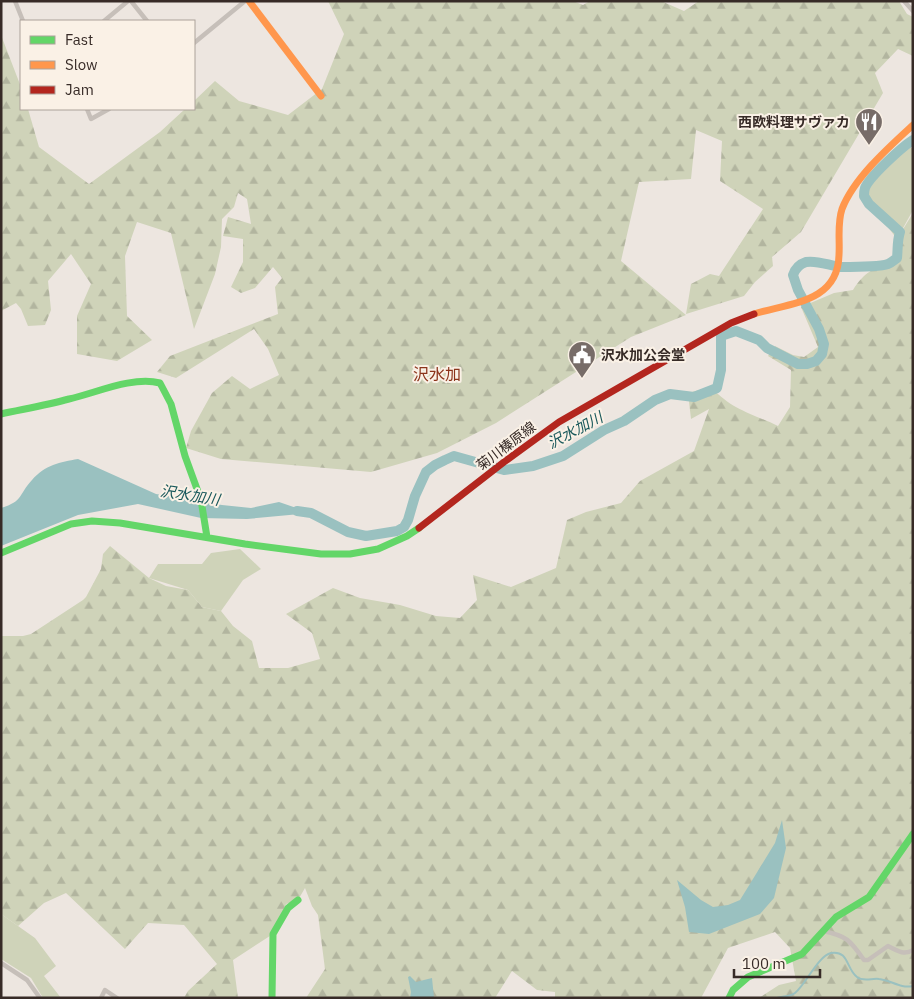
<svg xmlns="http://www.w3.org/2000/svg" width="914" height="999" viewBox="0 0 914 999" font-family="'IBM Plex Sans','Noto Sans JP',sans-serif">
<defs>
<pattern id="forest-firs" width="22" height="20" patternUnits="userSpaceOnUse" patternTransform="scale(1.25)"><rect width="22" height="20" fill="#cfd3b9"/><path d="M5 1l3.5 6h-7zM16 11l3.5 6h-7z" fill="#b2b59f"/></pattern>
</defs>
<rect width="100%" height="100%" fill="#ede6e0"/>
<path fill="#cfd3b9" d="M910 146 913 150V210L897 239 869 202 867 190 887 161Z
M240 549 261 569 243 580 221 611 202 607 188 590 149 578 158 564H202L211 553Z
M1 914 35 938 56 966 44 976 61 998H43L31 978 1 959Z"/>
<path fill="url(#forest-firs)" d="M328 1H573L583 5 590 1H661L684 11 699 1H899L907 14 913 17V56L898 49 875 73 883 93 801 232 772 257 773 266 755 282 744 296 686 314 691 284 710 274 719 276 763 209 720 181 722 141 696 130 691 179 639 182 621 261 686 315 631 337 496 423 437 453 371 472 221 459 186 448 191 431 212 393 232 376 250 389 279 375 268 349 254 329 176 378 157 372 170 356 278 314 275 287 282 278 273 267 255 288 241 293 231 287 243 262V239L223 236 228 217 251 224 247 199 238 193 234 207 222 219 221 247 215 274 194 329 171 233 137 222 125 256 127 316 152 340 117 361 77 354V316L91 284 71 254 48 281 51 310 45 325 28 326 21 309 16 303 1 311V35L21 87V109H28L39 147 89 184 160 132 185 109H194V101L215 81 239 101 288 115 322 89 344 34Z
M913 213V998H759L779 985 796 981 790 948 775 932 728 948 701 998H555V992L537 990 512 971 495 998H306L325 969 318 915 312 906 305 888 298 900 286 904 273 934 233 960 238 998H184L188 991 217 964 184 925 148 923 125 949 66 893 44 903 18 926 1 914V636H23L31 634 83 600 86 597 101 569 103 554 110 546 149 578 166 586 188 590 202 607 221 611 233 626 252 641 259 668H288L320 659 312 633 286 614 333 588 360 598 400 605 436 616 460 618 477 600 473 575 511 587 556 568 567 520 586 512 621 503 640 481 694 451 709 409 691 419 688 393 711 387C732 410 751 413 778 426L790 407 791 370 768 356 775 346 793 355 804 357 818 347 801 307 834 293 853 290C864 272 874 268 893 262L897 239Z"/>
<path fill="#9ac1c0" d="M78 459 156 494 222 505 251 508 279 502 311 513 247 519 201 518 138 504 78 515 1 546V508C24 501 18 495 32 480 45 465 60 462 78 459Z
M782 820 786 848 774 898 760 914 709 934 689 932 685 907 677 880 701 900 713 907 728 905 740 900 775 843Z
M410 976 416 982 432 978 434 998H410L411 992 408 977Z"/>
<g fill="none" stroke-linecap="round" stroke-linejoin="round">
<path stroke="#9ac1c0" stroke-width="2" d="M777 998C783 996 790 997 795 993 806 984 818 956 831 953 849 950 846 969 857 977 863 982 872 978 879 979 891 980 900 989 913 986"/>
<path stroke="#9ac1c0" stroke-width="10" d="M297 511 311 513 348 532 366 536 397 531 404 527 408 520 415 496 426 472 435 465 445 460 454 456 504 470 533 466 563 456 604 430 624 421 655 400 670 394 694 397 717 388 721 370V336L736 331 759 340 767 348 798 364H807L816 361 822 354 824 344 819 329 798 290 793 275C795 269 800 264 806 262 818 260 830 266 841 267 850 267 879 267 888 264 891 263 894 260 897 258 898 249 897 241 900 232L869 204 864 196C864 194 864 191 865 188 869 177 902 147 913 140"/>
<path stroke="#c6bfb9" stroke-width="4.5" d="M15 1 23 21
M131 1 147 21
M904 1 913 11
M104 21 128 1
M194 43 245 1
M87 109 91 119 109 109
M823 931C847 936 850 940 864 960H868L888 946C896 950 904 956 913 950
M1 963 27 980 40 998
M101 998 105 990 117 998"/>
<path stroke="#63d668" stroke-width="7" d="M1 414C24 409 47 405 69 399 96 393 132 376 160 383L171 404 185 456 201 500 207 537
M1 553 71 524 92 521 120 523 245 544 321 554H350L378 549 407 536 419 528
M272 998 273 934 288 908 298 900
M729 998 733 990 748 977 802 954 836 917 869 897 913 834"/>
<path stroke="#ff974d" stroke-width="7" d="M249 1 321 96
M754 314C789 303 838 303 839 255 840 240 837 224 842 209 854 178 889 147 913 125"/>
<path stroke="#b3261e" stroke-width="7" d="M419 528 504 462 559 422 731 323 754 314"/>
</g>
<defs>
<symbol id="restaurant-pin" viewBox="-11 -11 22 30"><path d="M0 17L-7.5 6A9.5 9.5 0 1 1 7.5 6Z" fill="#776c68" stroke="#faf1e6"/><path d="M-5-6h1v4h1v-4h1v4h1v-4h1v5L-1.5 .5V6h-2V.5L-5-1ZM5-6V6H3V1.5H1.5Q1.5-4 5-6Z" fill="#fff"/></symbol>
<symbol id="civic-pin" viewBox="-11 -11 22 30"><path d="M0 17L-7.5 6A9.5 9.5 0 1 1 7.5 6Z" fill="#776c68" stroke="#faf1e6"/><path d="M-.6-6.5H3V-4.5H.6V-3L4-1V1h2V6H-6V1h2V-1L-.6-3ZM-1.2 2.5V6h2.4V2.5Z" fill="#fff"/></symbol>
</defs>
<g fill-rule="evenodd">
<use href="#restaurant-pin" x="853" y="106" width="32" height="43"/>
<use href="#civic-pin" x="566" y="339" width="32" height="43"/>
</g>
<g text-anchor="middle" dominant-baseline="central" stroke-width="4" stroke-linejoin="round" paint-order="stroke">
<g font-size="14" font-weight="bold" fill="#372b27" stroke="#faf1e6" text-anchor="end">
<text x="850" y="122">西欧料理サヴァカ</text>
<text x="601" y="355" text-anchor="start">沢水加公会堂</text>
</g>
<g font-size="14" fill="#372b27" stroke="#faf1e6">
<text transform="translate(506 446) rotate(-37)">菊川榛原線</text>
</g>
<g font-size="15" font-style="italic" fill="#19585b" stroke="#faf1e6">
<text transform="translate(575 430) rotate(-28)">沢水加川</text>
<text transform="translate(190 495) rotate(9)">沢水加川</text>
</g>
<g font-size="16" fill="#8b331a" stroke="#faf1e6">
<text x="437" y="374">沢水加</text>
</g>
</g>
<rect width="914" height="999" fill="none" stroke="#372b27" stroke-width="5"/>
<rect x="20" y="20" width="175" height="90" fill="#faf1e6" stroke="#aca29a"/>
<rect x="30" y="36" width="25" height="8" fill="#63d668" stroke="#aca29a"/>
<text x="65" y="45" font-size="15" fill="#372b27">Fast</text>
<rect x="30" y="61" width="25" height="8" fill="#ff974d" stroke="#aca29a"/>
<text x="65" y="70" font-size="15" fill="#372b27">Slow</text>
<rect x="30" y="86" width="25" height="8" fill="#b3261e" stroke="#aca29a"/>
<text x="65" y="95" font-size="15" fill="#372b27">Jam</text>
<path d="M734 969v8h86v-8" fill="none" stroke="#372b27" stroke-width="2.5"/>
<text x="742" y="969" font-size="15" fill="#372b27" stroke="#faf1e6" stroke-width="4" paint-order="stroke">100 m</text>
</svg>
